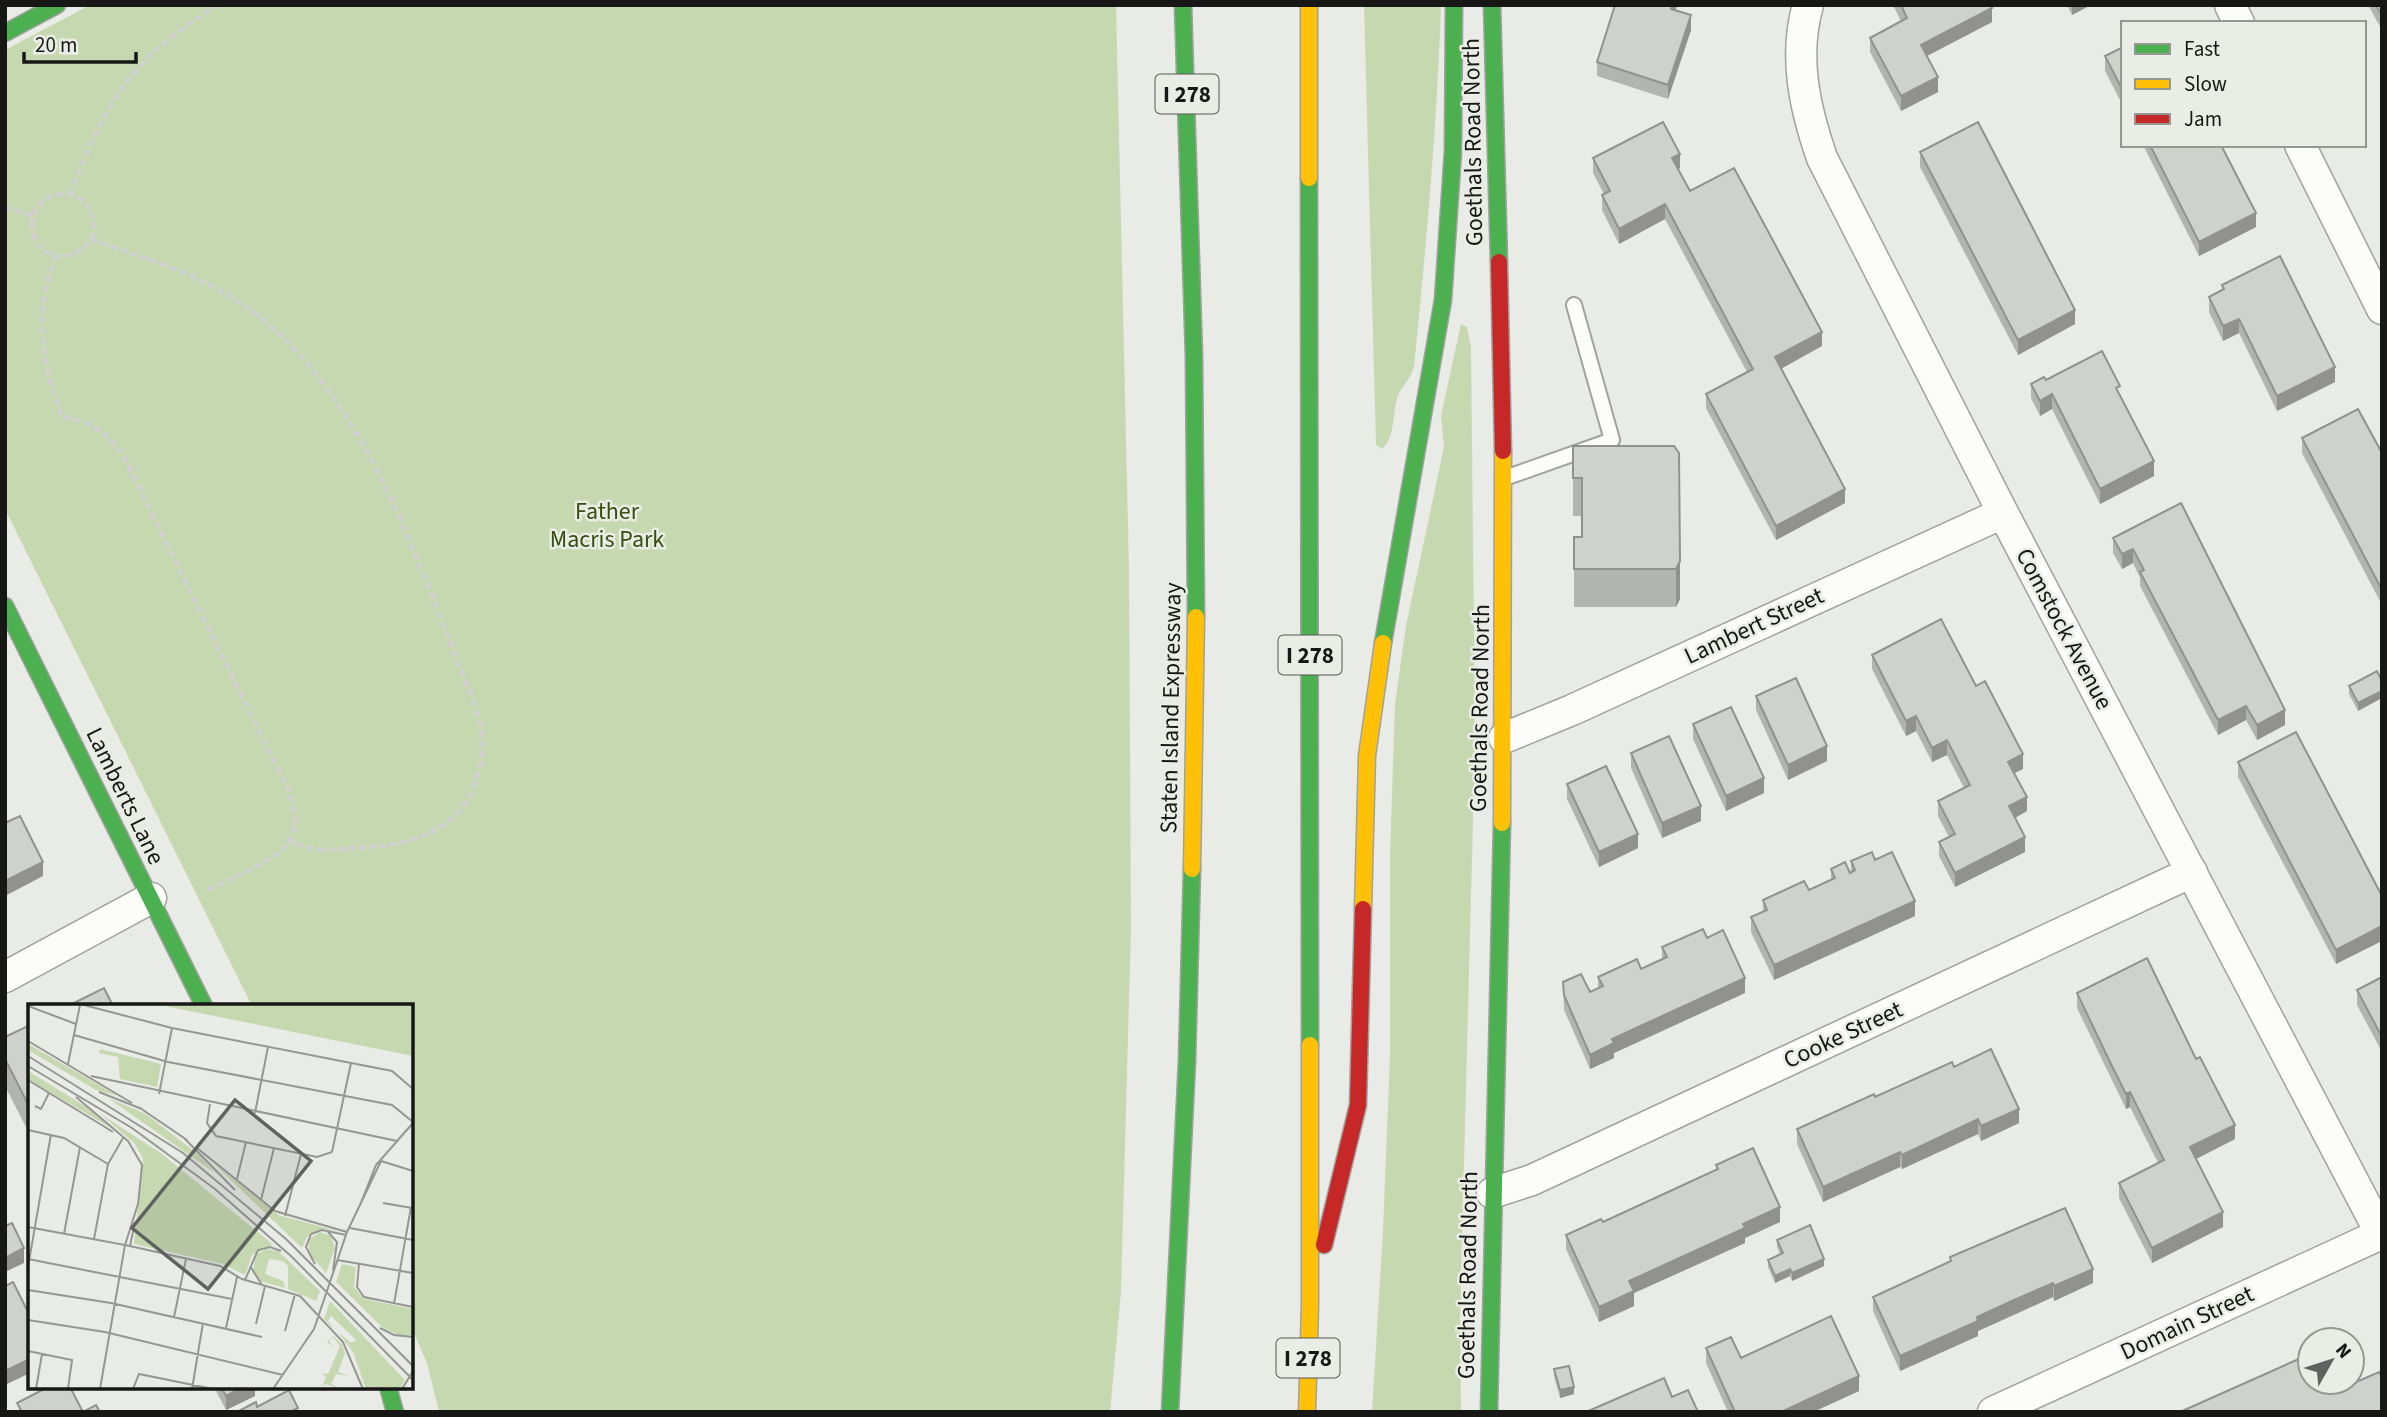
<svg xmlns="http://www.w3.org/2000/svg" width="2387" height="1417" viewBox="0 0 2387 1417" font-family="'Source Sans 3',sans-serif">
<rect width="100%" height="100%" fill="#e9ebe7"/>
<path fill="#c6d8af" d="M90 5H1116L1129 571 1131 928 1121 1292 1110 1412H439L427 1363 411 1326V1006H252L5 509V50Z
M1364 5H1441C1437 127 1426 247 1414 367 1410 381 1399 388 1396 402 1393 416 1394 440 1382 449L1376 445Z
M1461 324 1467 327 1471 347 1475 742 1460 1318 1461 1412H1372L1383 1230 1390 1055V855L1395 704 1406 626 1444 447 1441 416Z"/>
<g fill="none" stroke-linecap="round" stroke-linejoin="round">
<defs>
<path id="lane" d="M1505 478 1612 440 1574 305"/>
<path id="street" d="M1808 5C1793 57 1805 109 1822 158L2003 513 2382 1236
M2230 5 2239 23
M2300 145 2382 309
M1504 738 1572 710 2003 513
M5 977 151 898
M1492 1193 1532 1180 2192 872
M1993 1412 2381 1234"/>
<path id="fast" d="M1183 5 1194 357 1196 617
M1492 5 1499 262
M5 33 57 5
M1309 178 1310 1045
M5 606 204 1006
M1383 643 1443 300 1453 151 1454 5
M388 1387 395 1412
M1170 1412 1187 1061 1192 869
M1489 1412C1492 1216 1499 1019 1502 823"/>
<path id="slow" d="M1309 5V178
M1502 823 1503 451
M1192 869 1196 617
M1363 909 1367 756 1383 643
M1307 1412 1310 1305V1045"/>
<path id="jam" d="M1499 262 1503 451
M1324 1245 1358 1105 1363 909"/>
</defs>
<use href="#lane" stroke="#a1a29f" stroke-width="18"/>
<use href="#street" stroke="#a1a29f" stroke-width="33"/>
<use href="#fast" stroke="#a1a29f" stroke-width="19"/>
<use href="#slow" stroke="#a1a29f" stroke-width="19"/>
<use href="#jam" stroke="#a1a29f" stroke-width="19"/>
<path stroke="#d2d2d2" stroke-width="4.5" stroke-dasharray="7 3.5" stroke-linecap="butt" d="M32 225a31 31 0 1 1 62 0a31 31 0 1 1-62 0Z
M70 195C98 122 121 71 188 25 198 18 208 10 220 5
M5 207 34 216
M91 239C155 262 215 278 267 323 361 403 409 536 452 647 463 679 483 714 483 748 483 755 480 763 479 769 467 832 408 847 352 848 340 849 326 851 315 849 306 847 298 844 289 841
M56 255C34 315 41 359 62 417 91 421 108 433 124 457L289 791C293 805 298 819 293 834 285 859 231 878 208 890"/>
<use href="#lane" stroke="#fcfcfb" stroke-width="14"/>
<use href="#street" stroke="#fcfcfb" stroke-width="30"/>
<use href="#fast" stroke="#4caf50" stroke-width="16"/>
<use href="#slow" stroke="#ffc107" stroke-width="16"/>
<use href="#jam" stroke="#c62828" stroke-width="16"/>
</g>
<path fill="#b2b4b0" d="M1615 5H1677L1676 10 1691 30 1668 99 1597 76V62Z
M1893 5H1990L1992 22 1927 56 1938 92 1901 111 1870 52V38L1901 21Z
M2067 5H2091L2072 15Z
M2368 5H2382V30Z
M2123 47V106L2105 71V56Z
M2143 145H2221L2256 227 2199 256Z
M1920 152 2075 324 2018 355 1920 167Z
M1593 158 1680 168 1678 169 1690 191 1822 346 1781 369 1845 503 1776 540 1706 408V394L1747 372 1665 219 1619 244 1602 210V195L1604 194 1593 173Z
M2222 285 2335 382 2277 411 2239 333 2223 341 2209 312V297L2222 290Z
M2046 380 2120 394 2154 476 2100 504 2052 409 2040 416 2031 398V384Z
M2302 438 2382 453V605L2302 453Z
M1573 446H1674L1680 599 1676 607H1574V537H1582V516H1573Z
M2181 503 2285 725 2257 740 2246 720 2218 735 2140 586V578L2133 563 2122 569 2113 553V538Z
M1872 655 1976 686 2023 769 2014 773 2027 811 2015 818 2025 852 1955 887 1939 856V842L1949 837 1938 816V801L1964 788 1947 755 1932 762 1916 731 1906 736 1872 669Z
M2377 671 2358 711 2349 694V686Z
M1756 696 1827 761 1788 780 1756 710Z
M1693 724 1764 793 1726 811 1693 739Z
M1631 753 1701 821 1662 838 1631 768Z
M2238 762 2382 896 2336 964 2238 777Z
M1567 784 1638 848 1599 867 1567 799Z
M1875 860 1915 916 1774 980 1751 932V917L1763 912V900L1809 890 1831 880V869L1850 873 1851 872V861Z
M1707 938 1745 993 1614 1053V1058L1590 1069 1564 1010 1563 982 1590 992 1598 989V977L1641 969 1662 959V947Z
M2382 977V1052L2357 1005V990Z
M2077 993 2235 1139 2196 1159 2223 1227 2152 1263 2119 1198V1183L2158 1163 2130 1107 2126 1109 2110 1076 2077 1008Z
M30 1025V1135L5 1086V1037Z
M1954 1067 2019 1123 1981 1141 1978 1134 1902 1169 1900 1167 1823 1202 1797 1144V1129Z
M1716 1165 1780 1222 1745 1238V1243L1634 1293V1306L1599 1322 1566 1249V1235L1603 1222 1716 1170Z
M1777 1240 1824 1266 1792 1281 1790 1276 1775 1283 1768 1267V1260L1780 1254 1777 1247Z
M1950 1257 2093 1283 2054 1301 2053 1297 2014 1315 1978 1331V1336L1900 1371 1873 1311V1297L1950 1262Z
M1706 1348 1741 1358 1859 1391 1813 1412H1728L1706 1363Z
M1554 1369 1574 1394 1560 1398 1554 1376Z
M214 1387H255V1396L226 1410Z"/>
<path fill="#919290" d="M1672 5H1677L1671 24V9Z
M2072 5H2091L2072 15Z
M1992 8V22L1921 59V45Z
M1691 15V30L1668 99V85Z
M1938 77V92L1901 111V96Z
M1680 154V168L1672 172V158Z
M1665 204V219L1619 244V229Z
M2256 213V227L2199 256V242Z
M2075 310V324L2018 355V340Z
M2239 319V333L2223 341V326Z
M1822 332V346L1775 372V357Z
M2335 367V382L2277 411V396Z
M2052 394V409L2040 416V401Z
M2154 461V476L2100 504V489Z
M1845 489V503L1776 540V526Z
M2133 549V563L2122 569V554Z
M1680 561V599L1676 607V569Z
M2382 691V698L2358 711V703Z
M2246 706V720L2218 735V720Z
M2285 710V725L2257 740V725Z
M1916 716V731L1906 736V721Z
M1947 740V755L1932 762V748Z
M1827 746V761L1788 780V765Z
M2023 754V769L2008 776V762Z
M1764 778V793L1726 811V796Z
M2027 797V811L2009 821V806Z
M1701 806V821L1662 838V823Z
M1638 834V848L1599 867V852Z
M2025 837V852L1955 887V873Z
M43 862V876L5 896V881Z
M1915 901V916L1774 980V965Z
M2382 926V941L2336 964V950Z
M1745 978V993L1614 1053V1058L1590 1069V1055L1612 1039Z
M2130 1092V1107L2126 1109V1094Z
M2019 1109V1123L1981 1141V1126Z
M1978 1119V1134L1902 1169V1155Z
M2235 1125V1139L2190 1162V1147Z
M1900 1152V1167L1823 1202V1187Z
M1780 1207V1222L1745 1238V1243L1634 1293V1306L1599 1322V1307L1629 1281 1743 1224Z
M2223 1212V1227L2152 1263V1248Z
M24 1248V1263L5 1272V1258Z
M1824 1259V1266L1792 1281V1273Z
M1790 1269V1276L1775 1283V1276Z
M2093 1269V1283L2054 1301V1286Z
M2053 1283V1297L1978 1331V1336L1900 1371V1356L1977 1317Z
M30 1359V1373L5 1385V1371Z
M1859 1376V1391L1813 1412H1781Z
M243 1387H255V1396L226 1410V1396Z
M1574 1387V1394L1560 1398V1390Z"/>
<path fill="#cfd1cd" stroke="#919290" stroke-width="2" d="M1615 5H1672L1671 9 1691 15 1668 85 1597 62Z
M1901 5H1990L1992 8 1921 45 1938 77 1901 96 1870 38 1907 18Z
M2376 5H2382V16Z
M2123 47V91L2105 56Z
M1663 122 1680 154 1672 158 1690 191 1734 168 1822 332 1775 357 1845 489 1776 526 1706 394 1753 369 1665 204 1619 229 1602 195 1610 191 1593 158Z
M1978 122 2075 310 2018 340 1920 152Z
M2150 145H2221L2256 213 2199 242Z
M2280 256 2335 367 2277 396 2239 319 2223 326 2209 297 2224 289 2222 285Z
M2102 351 2120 386 2116 388 2154 461 2100 489 2052 394 2040 401 2031 384 2044 377 2046 380Z
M2358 409 2382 453V590L2302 438Z
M1573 446H1674L1679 453 1680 561 1676 569H1574V537H1582V478H1573Z
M2181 503 2285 710 2257 725 2246 706 2218 720 2140 572 2144 570 2133 549 2122 554 2113 538Z
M1941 619 1976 686 1985 681 2023 754 2008 762 2027 797 2009 806 2025 837 1955 873 1939 842 1955 834 1938 801 1970 785 1947 740 1932 748 1916 716 1906 721 1872 655Z
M2377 671 2382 681V691L2358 703 2349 686Z
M1796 678 1827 746 1788 765 1756 696Z
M1731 707 1764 778 1726 796 1693 724Z
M2296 732 2382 896V926L2336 950 2238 762Z
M1669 736 1701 806 1662 823 1631 753Z
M1606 766 1638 834 1599 852 1567 784Z
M20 816 43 862 5 881V823Z
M1872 852 1875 860 1892 852 1915 901 1774 965 1751 917 1767 910 1763 900 1804 881 1809 890 1835 878 1831 869 1845 862 1850 873 1855 870 1851 861Z
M1703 929 1707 938 1723 930 1745 978 1612 1039 1614 1043 1590 1055 1564 995 1563 982 1581 974 1590 992 1603 986 1598 977 1637 959 1641 969 1667 957 1662 947Z
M2147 958 2196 1059 2200 1057 2235 1125 2190 1147 2223 1212 2152 1248 2119 1183 2164 1160 2130 1092 2126 1094 2110 1062 2077 993Z
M2382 977V1037L2357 990Z
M104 988 113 1006H68Z
M30 1025V1108L5 1059V1037Z
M1991 1049 2019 1109 1981 1126 1978 1119 1902 1155 1900 1152 1823 1187 1797 1129 1874 1094 1875 1097 1952 1062 1954 1067Z
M1753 1148 1780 1207 1743 1224 1745 1228 1629 1281 1634 1291 1599 1307 1566 1235 1601 1219 1603 1222 1718 1169 1716 1165Z
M2065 1208 2093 1269 2054 1286 2053 1283 2014 1300 1977 1317 1978 1321 1900 1356 1873 1297 1951 1261 1950 1257Z
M12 1223 24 1248 5 1258V1226Z
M1810 1225 1824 1259 1792 1273 1790 1269 1775 1276 1768 1260 1783 1253 1777 1240Z
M13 1282 30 1316V1359L5 1371V1286Z
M1831 1316 1859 1376 1781 1412H1735L1706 1348 1731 1337 1741 1358Z
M2310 1354V1382H2342L2345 1387 2379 1372 2382 1378V1412H2180Z
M1569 1366 1574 1387 1560 1390 1554 1369Z
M1664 1378 1672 1397 1688 1390 1698 1412H1586Z
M48 1387H70L83 1412H22L17 1403Z
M221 1387H243L226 1396Z
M289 1390 298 1408 290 1412H237L256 1402 257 1407Z
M96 1405 100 1412H83Z"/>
<g text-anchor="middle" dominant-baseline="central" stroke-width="5" stroke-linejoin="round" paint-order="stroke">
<g fill="#e9ede5" stroke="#565854" stroke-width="2">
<rect x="1155.5" y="74.5" width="63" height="39" rx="5"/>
<rect x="1278.5" y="635.5" width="63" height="39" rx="5"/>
<rect x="1276.5" y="1338.5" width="63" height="39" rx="5"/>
</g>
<g font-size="23" font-weight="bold" fill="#171816">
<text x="1187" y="94">I 278</text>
<text x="1310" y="655">I 278</text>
<text x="1308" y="1358">I 278</text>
</g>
<g font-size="24" fill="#171816" stroke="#e9ede5">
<text transform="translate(1473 142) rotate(-91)">Goethals Road North</text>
<text transform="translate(1754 626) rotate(-25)">Lambert Street</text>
<text transform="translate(2064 629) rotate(62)">Comstock Avenue</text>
<text transform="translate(1171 708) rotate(-89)">Staten Island Expressway</text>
<text transform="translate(1480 708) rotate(-89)">Goethals Road North</text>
<text transform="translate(125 796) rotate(64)">Lamberts Lane</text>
<text transform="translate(1843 1035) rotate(-25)">Cooke Street</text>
<text transform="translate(1468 1275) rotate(-89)">Goethals Road North</text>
<text transform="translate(2187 1323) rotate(-25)">Domain Street</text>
</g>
<g font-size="24" fill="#374e0f" stroke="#e9ede5">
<text x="607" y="511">Father<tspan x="607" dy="28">Macris Park</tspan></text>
</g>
</g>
<g transform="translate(28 1004)">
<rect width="385" height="385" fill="#e9ebe7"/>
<path d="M385 0V52L132 1 133 0ZM0 40 90 92 68 86 0 46ZM72 45 133 60 129 83 92 75 90 53 71 49ZM0 67 60 104 83 124 0 75ZM80 94 118 110 171 151 187 169ZM71 109 134 150 242 238 244 241 224 251 217 271 195 260 106 240 115 154 106 139ZM185 159 250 211 313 228 296 225 279 233 274 244ZM292 228 303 232 307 244 298 269 281 249V235ZM238 245 250 247 292 287 288 297 260 285V262L255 257 241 255 237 270 255 277 257 284 232 277 225 267 228 251ZM314 260 328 263 326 283 336 295 385 305V332L370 331 354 323 308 278ZM302 297 377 376 372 385H338L325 348 310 328 322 338 329 337 303 312 300 317 307 325 296 315ZM305 332 314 340 317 349 310 368 321 372 308 370 303 380 313 385 297 380 294 383 298 373 294 369 300 370 312 342 305 333 301 337 306 343 299 338Z" fill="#c6d8af"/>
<path fill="none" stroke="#959793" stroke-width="2" d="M52 0 144 24 364 67 385 85M0 2 48 20M46 31 140 58 364 101 385 118M0 37 104 99M0 52 155 149 258 235 385 362M40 60 52 1M0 62 104 124 187 185 264 253 385 376M63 72 369 137M0 76 85 128M71 88 114 105M131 90 144 24M48 93 100 137M182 100 179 119 188 132 289 153 304 148M7 102 13 105 21 89M112 104 159 136M227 109 240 43M0 126 36 134 80 160M157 135 207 186M100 137 114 161 110 201M369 137 384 120M169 144 247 207 319 228M304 148 323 59M353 157 385 167M209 175 218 138M233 196 246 144M355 199 384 204M110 200 97 241 192 262 214 275 272 292 315 338 335 385M332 201 348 161 385 119M257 212 273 150M0 223 97 241 72 385M322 224 385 236M300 228 309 238 305 267M36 230 52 143M66 235 80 160 95 134M102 242 107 218M0 255 204 295M309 256 385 269M287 260 278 243 283 230 294 226 318 231M331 260 329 283 336 293 385 303M222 262 234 281M0 263 23 130M217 276 230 246 242 243 253 247M0 286 83 299 234 333M366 300 383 203M146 313 158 255M0 316 77 328 255 371M228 320 237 282M198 324 209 273M352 324 366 331 385 333M257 327 267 290M0 347 44 356 40 385M8 385 14 350M105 385 111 370 185 385M164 385 175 319M245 385 286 325 319 228 353 157M374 385 385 367"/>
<path fill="#60625f" fill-opacity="0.15" stroke="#60625f" stroke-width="3.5" d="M207 96 283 157 180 285 104 224Z"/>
<rect width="385" height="385" fill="none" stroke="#171816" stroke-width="3.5"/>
</g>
<rect width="2387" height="1417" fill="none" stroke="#171816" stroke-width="14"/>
<rect x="2121" y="21" width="245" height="126" fill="#e9ede5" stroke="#959892" stroke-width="2"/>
<rect x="2135" y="44" width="35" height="10" fill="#4caf50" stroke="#959892" stroke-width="2"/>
<text x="2184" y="56" font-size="21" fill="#171816">Fast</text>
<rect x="2135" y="79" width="35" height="10" fill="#ffc107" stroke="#959892" stroke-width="2"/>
<text x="2184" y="91" font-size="21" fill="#171816">Slow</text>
<rect x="2135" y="114" width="35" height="10" fill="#c62828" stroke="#959892" stroke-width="2"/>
<text x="2184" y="126" font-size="21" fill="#171816">Jam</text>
<g transform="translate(2331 1361) rotate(51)"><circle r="33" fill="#e9ede5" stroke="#959892" stroke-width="2"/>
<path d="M0-5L12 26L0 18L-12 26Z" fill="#60625f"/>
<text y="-10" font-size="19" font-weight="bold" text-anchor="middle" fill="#171816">N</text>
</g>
<path d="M24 52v10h112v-10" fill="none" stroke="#171816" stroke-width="3.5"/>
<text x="35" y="52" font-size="21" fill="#171816" stroke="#e9ede5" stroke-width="5" paint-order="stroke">20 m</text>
</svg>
